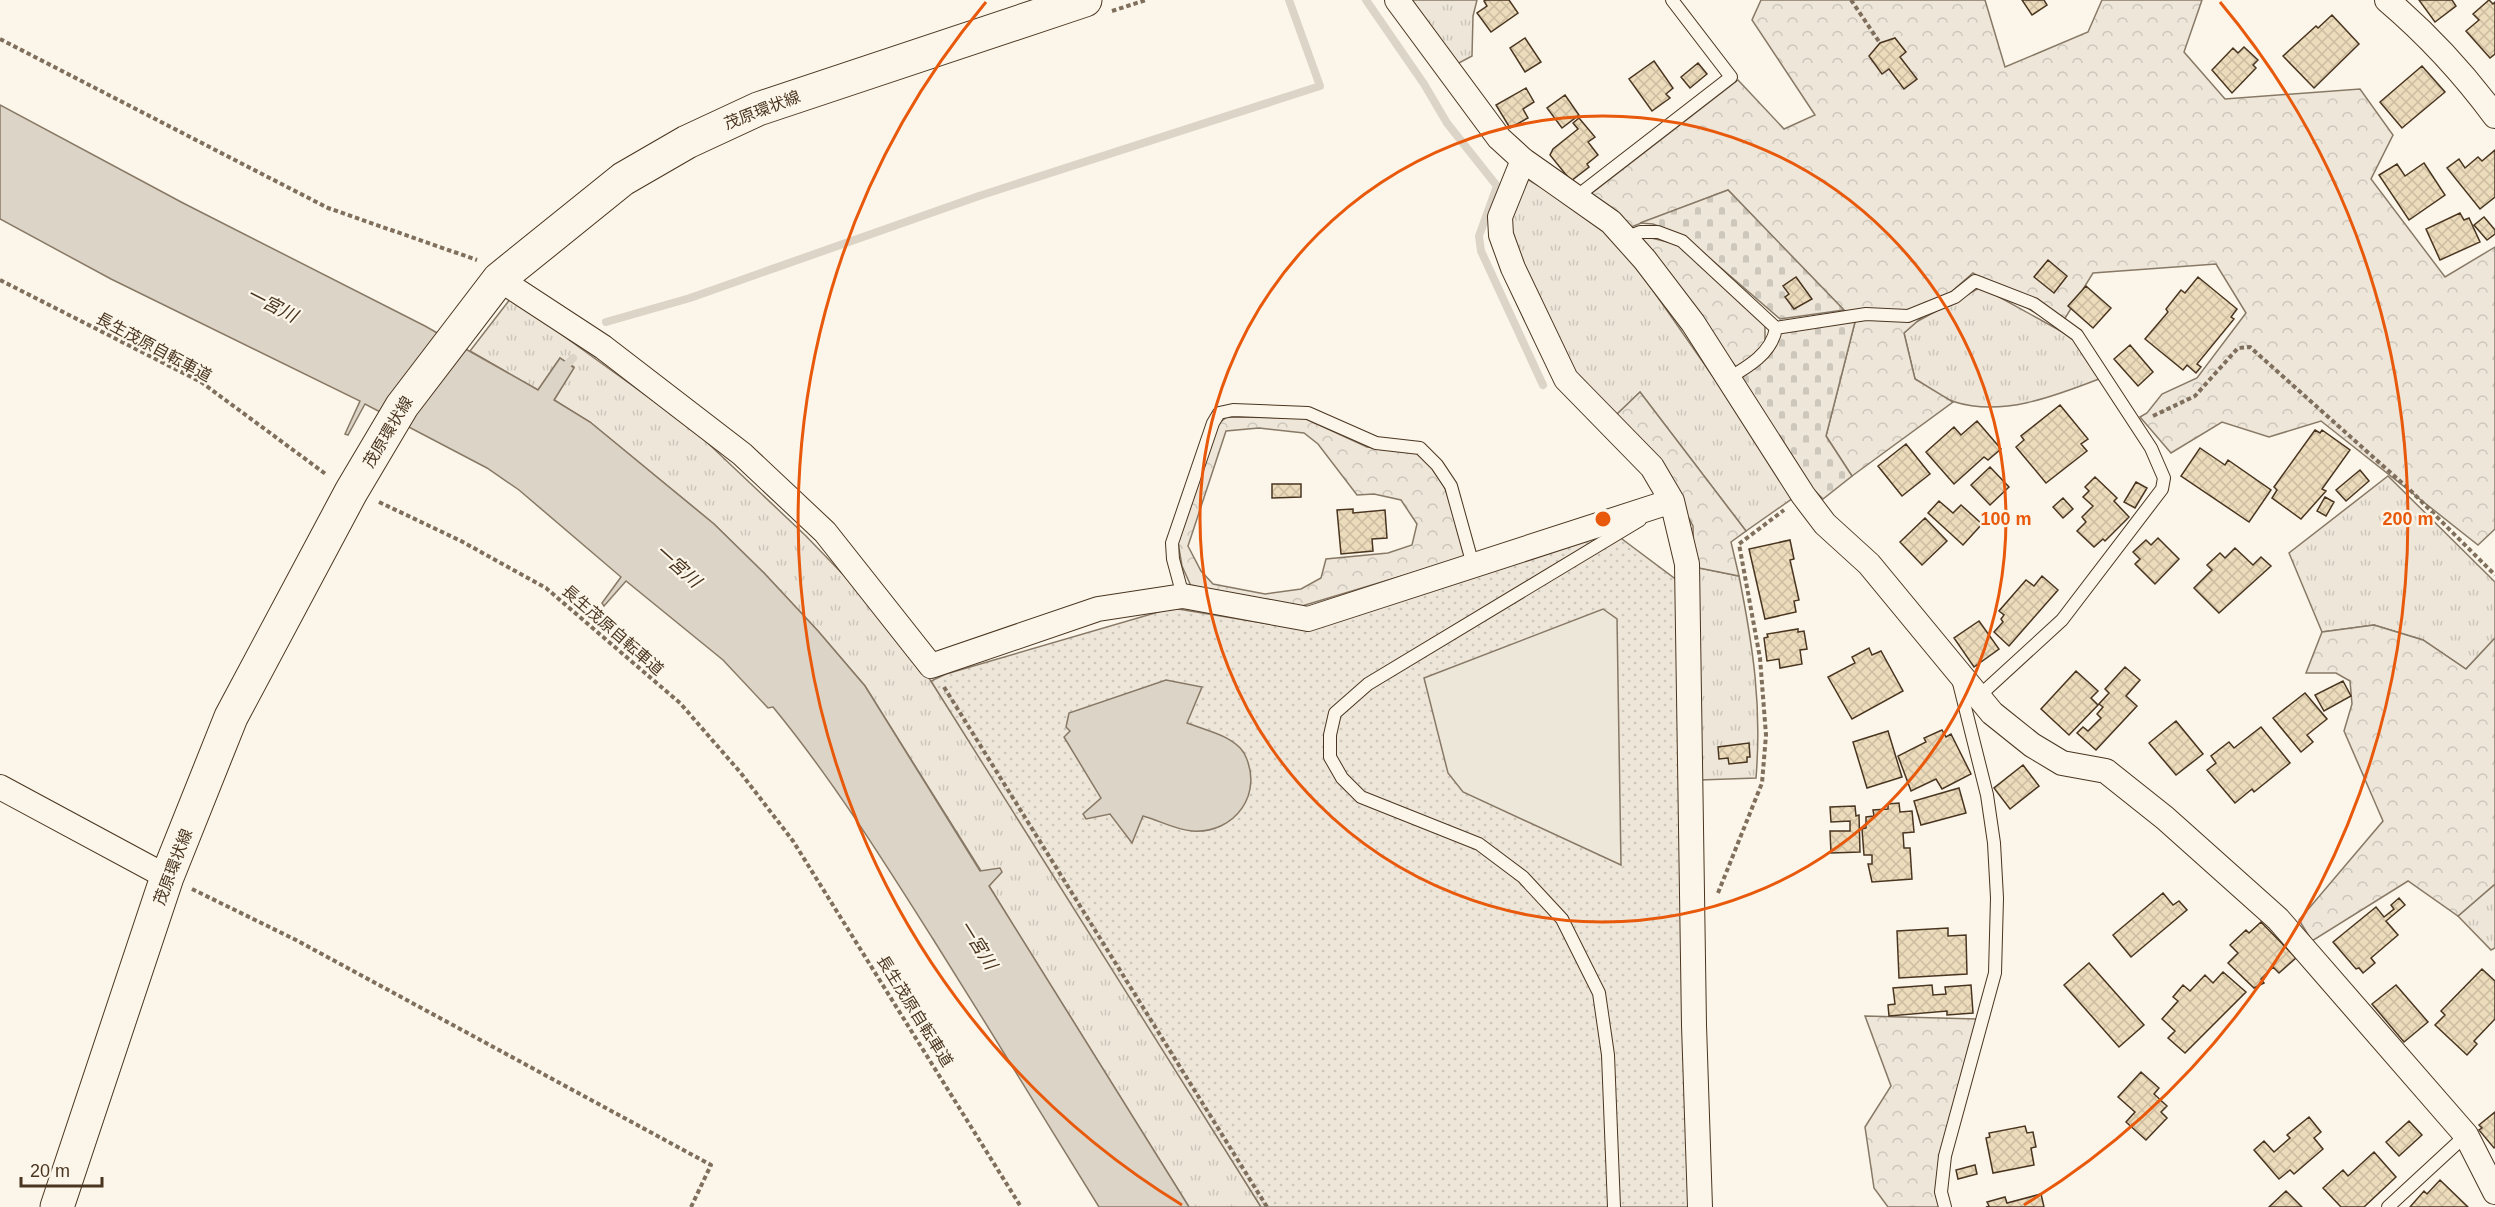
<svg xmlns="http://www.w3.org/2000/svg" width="2495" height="1207" viewBox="0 0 2495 1207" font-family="Helvetica,'Noto Sans JP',sans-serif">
<defs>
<pattern id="grass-tufts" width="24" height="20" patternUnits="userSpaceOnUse" patternTransform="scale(1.5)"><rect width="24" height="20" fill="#ede6d9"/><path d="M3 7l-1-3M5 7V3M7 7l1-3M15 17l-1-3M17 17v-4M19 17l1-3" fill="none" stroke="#cdc6ba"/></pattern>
<pattern id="forest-crowns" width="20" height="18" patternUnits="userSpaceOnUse" patternTransform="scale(1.5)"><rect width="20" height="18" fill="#ede6d9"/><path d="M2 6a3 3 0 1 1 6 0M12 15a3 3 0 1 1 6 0" fill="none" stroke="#cdc6ba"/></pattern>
<pattern id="cemetery-stones" width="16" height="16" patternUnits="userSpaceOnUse" patternTransform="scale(1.5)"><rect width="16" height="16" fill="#ede6d9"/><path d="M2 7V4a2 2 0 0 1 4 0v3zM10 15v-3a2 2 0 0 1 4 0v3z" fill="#cdc6ba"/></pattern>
<pattern id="park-dots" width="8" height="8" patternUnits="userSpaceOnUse" patternTransform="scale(1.5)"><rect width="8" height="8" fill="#ede6d9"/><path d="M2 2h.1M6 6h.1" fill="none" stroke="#cdc6ba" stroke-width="1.8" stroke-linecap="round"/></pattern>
<pattern id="building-cross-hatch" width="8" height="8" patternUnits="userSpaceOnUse" patternTransform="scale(1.5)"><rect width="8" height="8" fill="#ecdcbc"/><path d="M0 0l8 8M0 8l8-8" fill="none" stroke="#ccbda1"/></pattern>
</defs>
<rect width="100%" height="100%" fill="#fbf6e9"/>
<path fill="url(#grass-tufts)" stroke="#887966" stroke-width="1.5" d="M1410 0H1477L1473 16 1472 56 1457 64Z
M1524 177 1611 230 1796 496 1746 531 1640 392 1614 417 1570 371 1514 250 1507 219Z
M1981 287 2077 340 2099 379C2055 396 2002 417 1955 402 1941 398 1927 386 1915 379L1904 333 1916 322Z
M511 298 694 430 806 536 886 619 931 681 1028 833 1261 1207H1189L989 886 1001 872 981 871 865 686 818 631 764 573 714 524 590 422 554 400 574 367 560 358 538 390 470 351Z
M2388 476 2495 582V638L2466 669 2423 640 2374 625 2322 632 2289 553Z
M1694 567 1739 576C1753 647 1762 705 1756 778L1700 780Z
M2495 884V948L2491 950 2458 916Z"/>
<path fill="url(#forest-crowns)" stroke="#887966" stroke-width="1.5" fill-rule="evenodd" d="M1761 0H1985L2005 67 2088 32 2102 0H2202L2184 52 2225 99 2360 89 2393 135 2371 179 2445 277 2495 247V529L2478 545 2321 421 2269 437 2222 422 2171 453 2140 417 2147 413 2162 394 2197 378 2246 313 2216 264 2093 273 2059 328 1973 273 1904 333 1915 379 1953 402 1852 476 1826 436 1855 322 1728 190 1626 229 1587 197 1738 80 1784 129 1815 115 1752 20Z
M1647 237 1681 245 1765 323V343L1742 367H1736L1644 245 1636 238Z
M1640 392 1746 531 1731 542 1739 576 1694 567 1693 526 1659 464 1614 417Z
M1227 417 1304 418 1367 447 1416 453 1440 474 1456 519 1465 557 1302 606 1191 586 1182 566 1178 542 1219 423ZM1259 428 1304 433 1318 444 1357 495 1374 494 1401 500 1417 524 1412 545 1388 553 1326 559 1321 578 1301 589 1265 594 1213 584 1201 571 1188 546 1226 431Z
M2374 625 2423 640 2466 669 2495 638V884L2458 916 2408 881 2312 941 2299 920 2383 821 2344 731 2352 704 2350 681 2336 673H2306L2322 632Z
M1865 1016 1977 1019 1940 1207H1888L1874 1188 1865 1127 1891 1086Z"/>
<path fill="url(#cemetery-stones)" stroke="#887966" stroke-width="1.5" d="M1728 190 1844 310 1780 319 1684 236 1653 224 1640 223Z
M1855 322 1826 436 1852 476 1823 499 1808 484 1738 380 1761 363 1782 330Z"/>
<path fill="url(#park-dots)" stroke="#887966" stroke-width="1.5" d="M1610 530 1678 581 1692 1207H1261L931 681 946 674 1172 608 1306 630Z"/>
<path fill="#ede7d9" stroke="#887966" stroke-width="1.5" d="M1603 609 1617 619 1621 865 1463 792 1448 773 1424 678Z"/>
<path fill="#dcd4c6" stroke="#887966" stroke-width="1.5" d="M0 105 183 203 425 326 538 390 560 358 574 368 554 400 590 422 714 524 764 573 818 631 865 686 980 871 1000 868 1002 872 989 886 1189 1207H1099C1044 1118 989 1028 933 939 883 860 833 780 773 707L768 708 723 660 626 581 604 606 602 603 621 577 519 490 487 468 365 404 348 435 345 434 360 401 111 279 0 219Z
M1166 680 1202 687 1187 723C1205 730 1234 736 1244 753 1265 793 1235 834 1192 831 1176 830 1158 820 1143 816L1132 843 1110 814 1086 819 1083 814 1101 798 1064 737 1070 731 1066 727 1069 713Z"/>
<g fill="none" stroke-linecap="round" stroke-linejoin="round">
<path stroke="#dcd4c6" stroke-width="8" d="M1366 0 1424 84 1447 123 1497 186 1479 236 1481 251 1543 385
M606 322 690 298 979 196 1320 86 1289 0
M561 371 573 358"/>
</g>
<path fill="url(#building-cross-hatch)" stroke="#4a3520" stroke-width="1.5" d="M1486 0H1509L1518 13 1491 32 1477 13 1487 6 1484 1Z
M2022 0H2044L2047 5 2032 15Z
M2419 0H2452L2456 6 2435 22Z
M2489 0 2493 4 2495 2V54L2490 58 2466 31 2479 20 2473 14Z
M2332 15 2359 44 2314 88 2283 56 2316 26 2318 28Z
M1525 38 1541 62 1525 72 1510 48Z
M1895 38 1906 52 1900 57 1917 79 1904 89 1889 69 1882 74 1869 56 1880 43Z
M2244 47 2258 60 2253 65 2256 68 2232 93 2212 70 2233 48 2238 53Z
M1654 61 1673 88 1666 94 1670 98 1652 111 1629 79Z
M1698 63 1707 74 1690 88 1681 77Z
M2422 66 2445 92 2402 128 2380 102Z
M1526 88 1534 102 1523 109 1528 118 1510 128 1496 105Z
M1565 95 1579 115 1562 128 1547 108Z
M1579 118 1595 137 1588 142 1598 155 1587 164 1589 167 1571 181 1550 155 1553 149 1578 129 1573 123Z
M2495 150V197L2480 209 2447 168 2459 159 2465 168 2478 157 2482 161Z
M2424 163 2445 195 2409 220 2379 175 2397 164 2405 176Z
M2460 213 2464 220 2469 218 2480 242 2440 260 2426 229Z
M2484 217 2495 230V234L2487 240 2474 225Z
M2048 260 2067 276 2054 293 2034 277Z
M1796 277 1812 299 1794 309 1785 297 1789 294 1783 286Z
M2198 277 2237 309 2231 317 2234 319 2197 364 2201 367 2196 373 2187 365 2183 370 2145 339 2168 312 2166 309 2181 290 2185 293Z
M2086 286 2111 308 2093 328 2068 306Z
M2130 345 2153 372 2138 386 2114 359Z
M2060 405 2088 439 2081 444 2087 451 2046 483 2016 447 2024 440 2021 436Z
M1977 421 2001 449 1988 460 1984 457 1954 484 1926 452 1954 427 1961 435Z
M2315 430 2320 433 2322 430 2350 450 2322 489 2326 491 2301 519 2272 498 2277 490 2274 487Z
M1906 444 1930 474 1902 496 1878 466Z
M2200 448 2225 465 2228 460 2271 490 2249 522 2181 476Z
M1990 467 2009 487 1990 505 1971 485Z
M2360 470 2369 481 2346 501 2336 490Z
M2095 477 2117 498 2114 501 2129 517 2105 541 2103 539 2094 547 2077 531 2086 522 2082 517 2093 506 2083 497 2089 491 2085 487Z
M2136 482 2147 488 2135 508 2124 502Z
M1272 484H1301V497L1272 498Z
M2325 497 2334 502 2326 516 2317 511Z
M2063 498 2073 509 2063 518 2053 507Z
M1939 501 1953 513 1961 505 1982 524 1963 545 1928 513Z
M1353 509V513L1385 510 1387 538 1372 539 1373 551 1341 554 1337 510Z
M1925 518 1947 541 1922 565 1900 542Z
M2158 538 2179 559 2155 584 2135 564 2140 559 2133 552 2146 540 2151 545Z
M1790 540 1794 559 1790 560 1799 600 1794 601 1796 612 1765 619 1749 549Z
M2235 548 2253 565 2261 557 2271 566 2219 613 2194 588 2212 570 2207 565 2220 553 2225 558Z
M2042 576 2058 590 2009 646 1994 632 2003 622 2001 619 2004 615 1999 611 2026 580 2034 586Z
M1979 621 1999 649 1974 667 1954 638Z
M1798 629V632L1804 631 1807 649 1800 650 1802 664 1780 668 1779 659 1767 661 1764 638 1768 637 1767 634Z
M1869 648 1872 655 1881 651 1903 691 1852 719 1828 677 1855 663 1852 657Z
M2125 667 2140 680 2126 696 2137 706 2096 750 2077 733 2083 727 2088 731 2101 718 2097 714 2103 707 2099 704 2109 693 2105 689Z
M2076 671 2098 691 2091 698 2098 705 2069 735 2041 709Z
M2343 681 2351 696 2324 711 2315 695Z
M2305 693 2327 719 2307 735 2313 742 2301 752 2273 718Z
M2176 721 2203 754 2176 775 2149 743Z
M2261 727 2290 763 2254 792 2252 789 2235 803 2207 770 2216 763 2211 756 2229 742 2234 748Z
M1942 730 1946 737 1951 734 1971 774 1942 789 1936 779 1911 791 1898 756 1926 742 1924 738Z
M1888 731 1902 777 1867 788 1853 742Z
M1749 743 1750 757H1747V762L1729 764 1728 758 1719 759 1718 747Z
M2023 765 2039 786 2010 809 1994 788Z
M1959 788 1966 813 1921 825 1914 801Z
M1899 803 1900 812 1912 811 1914 832 1903 833 1904 848H1910L1912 879 1872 882 1868 864H1872V855H1864L1862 829 1866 828V817L1874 816 1873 810 1888 809V804Z
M1855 806 1856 816 1859 815 1860 852 1831 853 1830 831H1850V821L1831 822 1830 807Z
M2163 893 2173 905 2179 901 2187 910 2131 957 2113 935Z
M2399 898 2405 905 2386 921 2398 935 2371 958 2375 963 2363 973 2359 968 2356 969 2333 942 2376 907 2384 917 2394 909 2391 905Z
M2261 922 2296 958 2279 973 2273 967 2261 979 2264 983 2254 988 2228 963 2238 953 2230 945 2246 930 2249 933Z
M1948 928V936L1966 935 1967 974 1899 978 1897 931Z
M2089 963 2144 1025 2119 1047 2064 985Z
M2482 969 2495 981V1019L2474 1041 2477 1044 2467 1055 2435 1025 2445 1015 2441 1011Z
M2223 972 2246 992 2185 1053 2168 1038 2175 1031 2162 1019 2178 1001 2173 997 2183 985 2190 991 2205 975 2213 983Z
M1932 985 1933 995 1946 994 1945 987 1971 985 1973 1013 1947 1015V1011L1889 1016 1888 1005 1895 1004 1893 988Z
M2396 985 2428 1022 2404 1042 2372 1004Z
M2141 1072 2159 1088 2154 1094 2167 1106 2161 1112 2167 1118 2146 1140 2126 1122 2135 1112 2118 1097Z
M2495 1112V1147L2494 1148 2479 1130 2482 1128 2479 1125Z
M2309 1117 2321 1132 2314 1138 2323 1149 2294 1174 2290 1170 2279 1179 2254 1150 2264 1141 2274 1152 2290 1138 2287 1135Z
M2409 1121 2422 1135 2399 1156 2386 1142Z
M2025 1126 2027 1133 2033 1132 2036 1147 2031 1148 2034 1165 1993 1173 1986 1138 1990 1137 1989 1133Z
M2374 1152 2396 1177 2364 1207H2341L2323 1188 2343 1170 2348 1176Z
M1975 1165 1977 1174 1958 1179 1956 1170Z
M2440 1180 2468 1207H2410L2424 1191 2427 1194Z
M2286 1191 2302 1207H2269Z
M2041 1194 2044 1207H1986L1989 1206 1987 1202 2005 1197 2007 1203Z"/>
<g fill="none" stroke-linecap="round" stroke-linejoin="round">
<defs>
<path id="service" d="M1576 197 1731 77 1672 0
M1625 238 1640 232H1658L1682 241 1776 328
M1727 379C1748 367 1772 353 1776 328L1866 314 1908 316 1955 297 1975 281 2034 304 2077 335 2151 448 2164 478 2162 489 2062 620 1978 697
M1183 596 1173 559 1172 543 1213 423 1219 413 1233 410 1308 413 1376 443 1420 448 1437 465 1451 486 1473 565
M1614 1207 1608 1055 1599 993 1562 919 1523 877 1479 844 1361 797 1342 778 1330 757V735L1335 713 1368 684 1640 520
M1945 1207 1941 1192 1945 1156 1995 973 1997 898 1994 843 1987 795 1959 683
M2388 1207 2466 1135"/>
<path id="minor" d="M1397 0 1499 138 1523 160 1611 222 1645 260 1693 323 1803 495 1825 524 1869 564 1992 713 2032 745 2062 763 2106 771 2165 818 2278 919 2466 1135 2495 1192
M2387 0C2427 34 2464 74 2495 116
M1523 160 1500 217 1501 235 1513 268 1566 379 1652 467 1672 501 1687 564 1694 1025 1700 1207
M499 279 603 347 742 454 825 532 931 666 1098 609 1183 596 1308 619 1672 501
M0 787 167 877"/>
<path id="secondary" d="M57 1207 167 877 231 717 351 492 402 406 499 279 623 179 687 142 758 109 1085 0"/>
</defs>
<use href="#service" stroke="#4a3520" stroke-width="14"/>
<use href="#minor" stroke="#4a3520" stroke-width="26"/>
<use href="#secondary" stroke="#4a3520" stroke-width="35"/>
<path stroke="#7f6f5c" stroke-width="4" stroke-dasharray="4.5 3" stroke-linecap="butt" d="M1851 0 1880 43
M1112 11 1146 0
M0 39 328 208 477 260
M0 280 201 382 327 475
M2153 416 2195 396 2238 348 2250 347 2409 489 2495 575
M379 502 461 541 546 588 680 703 740 772 793 841 1021 1207
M944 687 1267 1207
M192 889 296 940 711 1165 691 1207
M1718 893 1762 783 1766 735 1760 658 1739 544 1784 510"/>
<use href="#service" stroke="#fbf6e9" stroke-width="12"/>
<use href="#minor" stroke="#fbf6e9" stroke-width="24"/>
<use href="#secondary" stroke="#fbf6e9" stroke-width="33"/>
</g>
<g fill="none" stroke="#e8590c" stroke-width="3">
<circle cx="1603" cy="519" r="403"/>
<path d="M1182 1205A805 805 0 0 1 986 2M2220 2A805 805 0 0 1 2024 1205"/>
</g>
<g text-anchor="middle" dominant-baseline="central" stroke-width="4.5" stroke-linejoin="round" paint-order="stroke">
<g font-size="16" fill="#4a3520" stroke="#fbf6e9">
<text transform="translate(762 110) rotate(-21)">茂原環状線</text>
<text transform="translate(154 347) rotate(28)">長生茂原自転車道</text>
<text transform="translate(388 432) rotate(-59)">茂原環状線</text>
<text transform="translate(613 630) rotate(41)">長生茂原自転車道</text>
<text transform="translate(173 867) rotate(-69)">茂原環状線</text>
<text transform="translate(915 1011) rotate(58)">長生茂原自転車道</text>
</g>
<g font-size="18" font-style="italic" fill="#4a3520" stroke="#fbf6e9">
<text transform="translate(272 305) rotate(27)">一宮川</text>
<text transform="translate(678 566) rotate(42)">一宮川</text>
<text transform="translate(978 945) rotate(58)">一宮川</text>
</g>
</g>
<circle cx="1603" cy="519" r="9" fill="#e8590c" stroke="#fbf6e9" stroke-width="3"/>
<g font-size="18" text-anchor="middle" font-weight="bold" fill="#e8590c" stroke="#fbf6e9" stroke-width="4.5" stroke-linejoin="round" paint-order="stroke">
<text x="2006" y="525">100 m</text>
<text x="2408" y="525">200 m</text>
</g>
<path d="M21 1177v9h81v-9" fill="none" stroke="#4a3520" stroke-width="3"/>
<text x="30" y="1177" font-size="18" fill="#4a3520" stroke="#fbf6e9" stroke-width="4.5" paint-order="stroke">20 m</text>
</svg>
